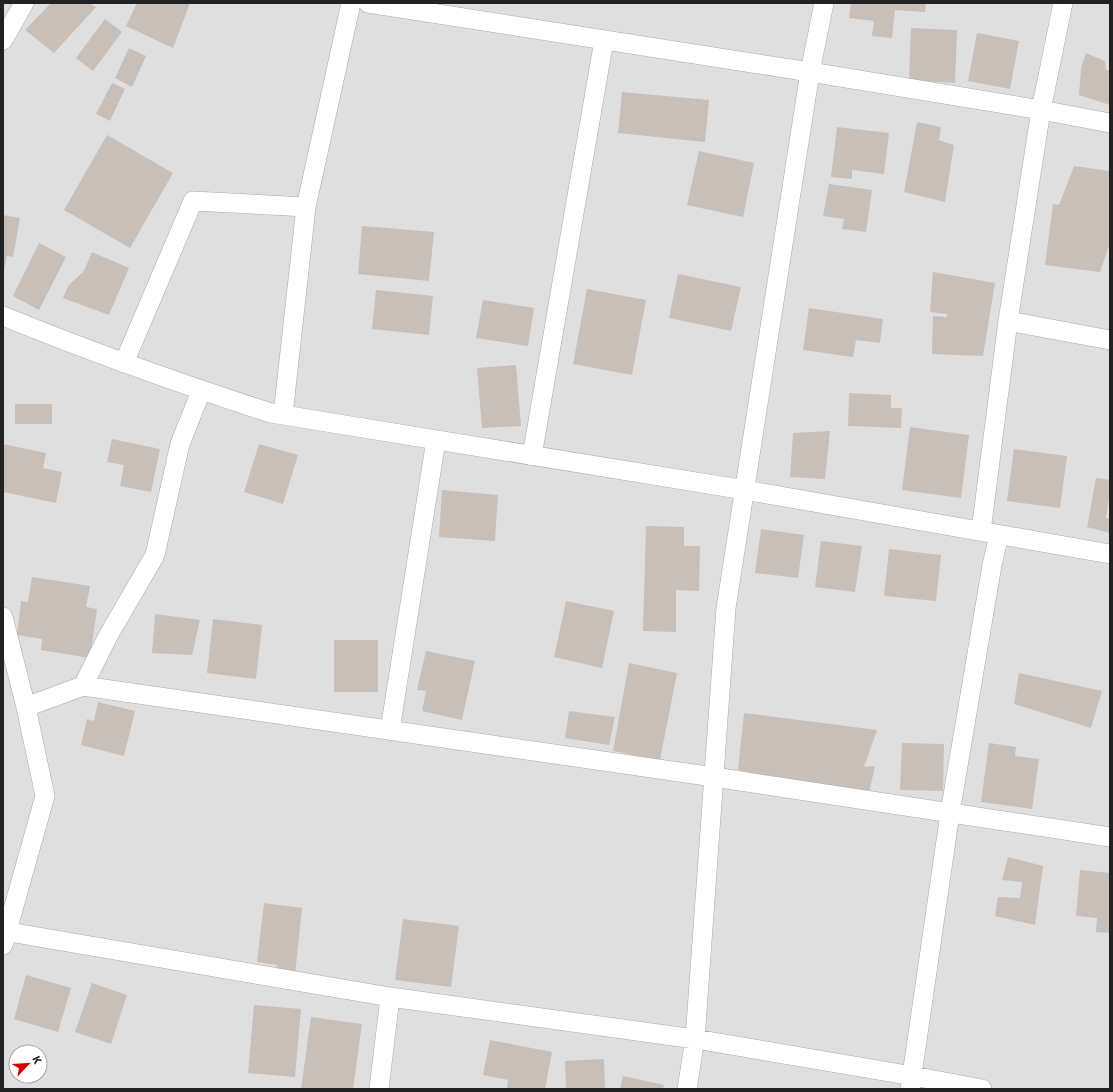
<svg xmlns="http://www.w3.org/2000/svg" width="1113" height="1092" viewBox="0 0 1113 1092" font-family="'Fira Sans',sans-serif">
<rect width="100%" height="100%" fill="#f2efe9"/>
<path fill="#e0dfdf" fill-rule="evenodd" d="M3 3H1110V1089H3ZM16 1052H40V1076H16Z"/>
<path fill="#c7bfb8" d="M51 3H89L96 7 54 53 25 30Z
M137 3H190L173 48 126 26Z
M851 3H926L925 12 895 10 892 38 872 36 874 21 849 18Z
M105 19 122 32 93 71 76 58Z
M911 28 957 30 955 83 909 80Z
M977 33 1019 41 1010 89 968 81Z
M129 48 146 56 132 87 115 78Z
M1086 53 1105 61 1106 70H1110V105L1079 95 1081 68Z
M112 83 125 89 110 121 96 114Z
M622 92 709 100 705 142 618 133Z
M917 122 941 127 939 140 954 145 945 202 904 192Z
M837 127 889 133 884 174 852 170V179L831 177Z
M107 135 173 173 130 248 64 210Z
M699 151 754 163 743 217 687 205Z
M1074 166 1110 171V243L1100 272 1045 265 1053 204 1059 205Z
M829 184 872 190 866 232 842 229 844 219 823 216Z
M3 215 20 218 13 257 7 256 4 271Z
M362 226 434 232 429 281 358 274Z
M39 243 66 257 39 310 13 296Z
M92 252 129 268 109 315 63 298 68 286 84 271Z
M933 272 995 283 983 356 932 354 933 316 947 317V314L930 312Z
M678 274 741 287 731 331 669 318Z
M587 289 646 300 632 375 573 364Z
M376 290 433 296 429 335 372 329Z
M483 300 534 308 528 346 476 338Z
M809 308 883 319 880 343 856 340 853 357 803 350Z
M516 365 521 426 482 428 477 368Z
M849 393 891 395V408H902L901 428 848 426Z
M15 404H52V424H15Z
M910 427 969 435 961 498 902 490Z
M830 431 825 479 790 477 793 433Z
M112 439 160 449 151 492 120 486 124 465 107 462Z
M3 444 46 453 43 468 62 472 56 503 3 492Z
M259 444 298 455 283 504 244 492Z
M1014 449 1067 456 1060 508 1007 501Z
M1096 478 1110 480V497H1109L1106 518 1110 519V533L1087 527Z
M442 490 498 495 495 541 439 537Z
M646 526 684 527V546H700L699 591 676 590V632L643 631Z
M761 529 804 535 798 578 755 573Z
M821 541 862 546 855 592 815 587Z
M889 549 941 555 936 601 884 596Z
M32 577 90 586 86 607 97 609 90 658 41 650 42 639 17 635 21 601 28 602Z
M566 601 614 611 602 668 554 657Z
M155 614 200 620 192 655 152 653Z
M213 619 262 625 256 679 207 673Z
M334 640H378V692H334Z
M426 651 475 661 462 720 422 711 426 691 417 690Z
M629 663 677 673 660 760 613 751Z
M1019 673 1102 691 1091 728 1014 704Z
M98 702 135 711 124 756 81 745 87 719 94 721Z
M569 711 615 717 609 745 565 738Z
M744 713 877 730 864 767 875 766 868 797 738 770Z
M902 743 944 744 943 791 900 790Z
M989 743 1016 747 1015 756 1039 759 1032 809 981 802Z
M1008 857 1043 866 1035 925 995 916 998 897 1020 898 1022 882 1002 880Z
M1080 870 1110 873V933L1096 932 1097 918 1076 916Z
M264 903 302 908 295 975 276 973 277 965 257 962Z
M403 919 459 926 451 987 395 980Z
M26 975 71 988 58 1032 14 1019Z
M92 983 127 995 111 1044 75 1032Z
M254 1005 301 1009 295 1077 248 1073Z
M311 1017 362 1024 353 1089H301Z
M490 1040 552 1052 545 1089H507L508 1080 483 1075Z
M604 1059 605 1089H566L565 1061Z
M623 1076 664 1085 663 1089H620Z"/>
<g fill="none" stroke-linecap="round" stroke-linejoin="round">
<defs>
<path id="street" d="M368 3 810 72 1041 110 1110 123
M3 40 24 3
M3 316C91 352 181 384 271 413L745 490 1110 554
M1008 321 1110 340
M124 363 193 201 306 207
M283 415 306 207 351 3
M532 456 604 40
M981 531 1008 321 1041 110 1063 3
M3 617 26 707 45 796 3 945
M83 686 108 636 155 555 180 444 201 391
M26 707 83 686 714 777 1110 837
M390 730 436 440
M3 931 390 997 695 1039 913 1076 982 1089
M379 1089 390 997
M687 1089 695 1039 726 608 810 72 824 3
M910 1089 950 813 992 565 999 535"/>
</defs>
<use href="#street" stroke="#a9a9a9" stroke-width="20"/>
<use href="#street" stroke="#fff" stroke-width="19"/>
</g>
<rect width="1113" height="1092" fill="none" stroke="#222222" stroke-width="8"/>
<g transform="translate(28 1064) rotate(65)"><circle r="19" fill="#ffffff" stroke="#a7a7a7"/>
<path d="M0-3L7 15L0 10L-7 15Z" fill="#d40000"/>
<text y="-6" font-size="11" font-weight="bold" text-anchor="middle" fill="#222222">K</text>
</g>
</svg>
